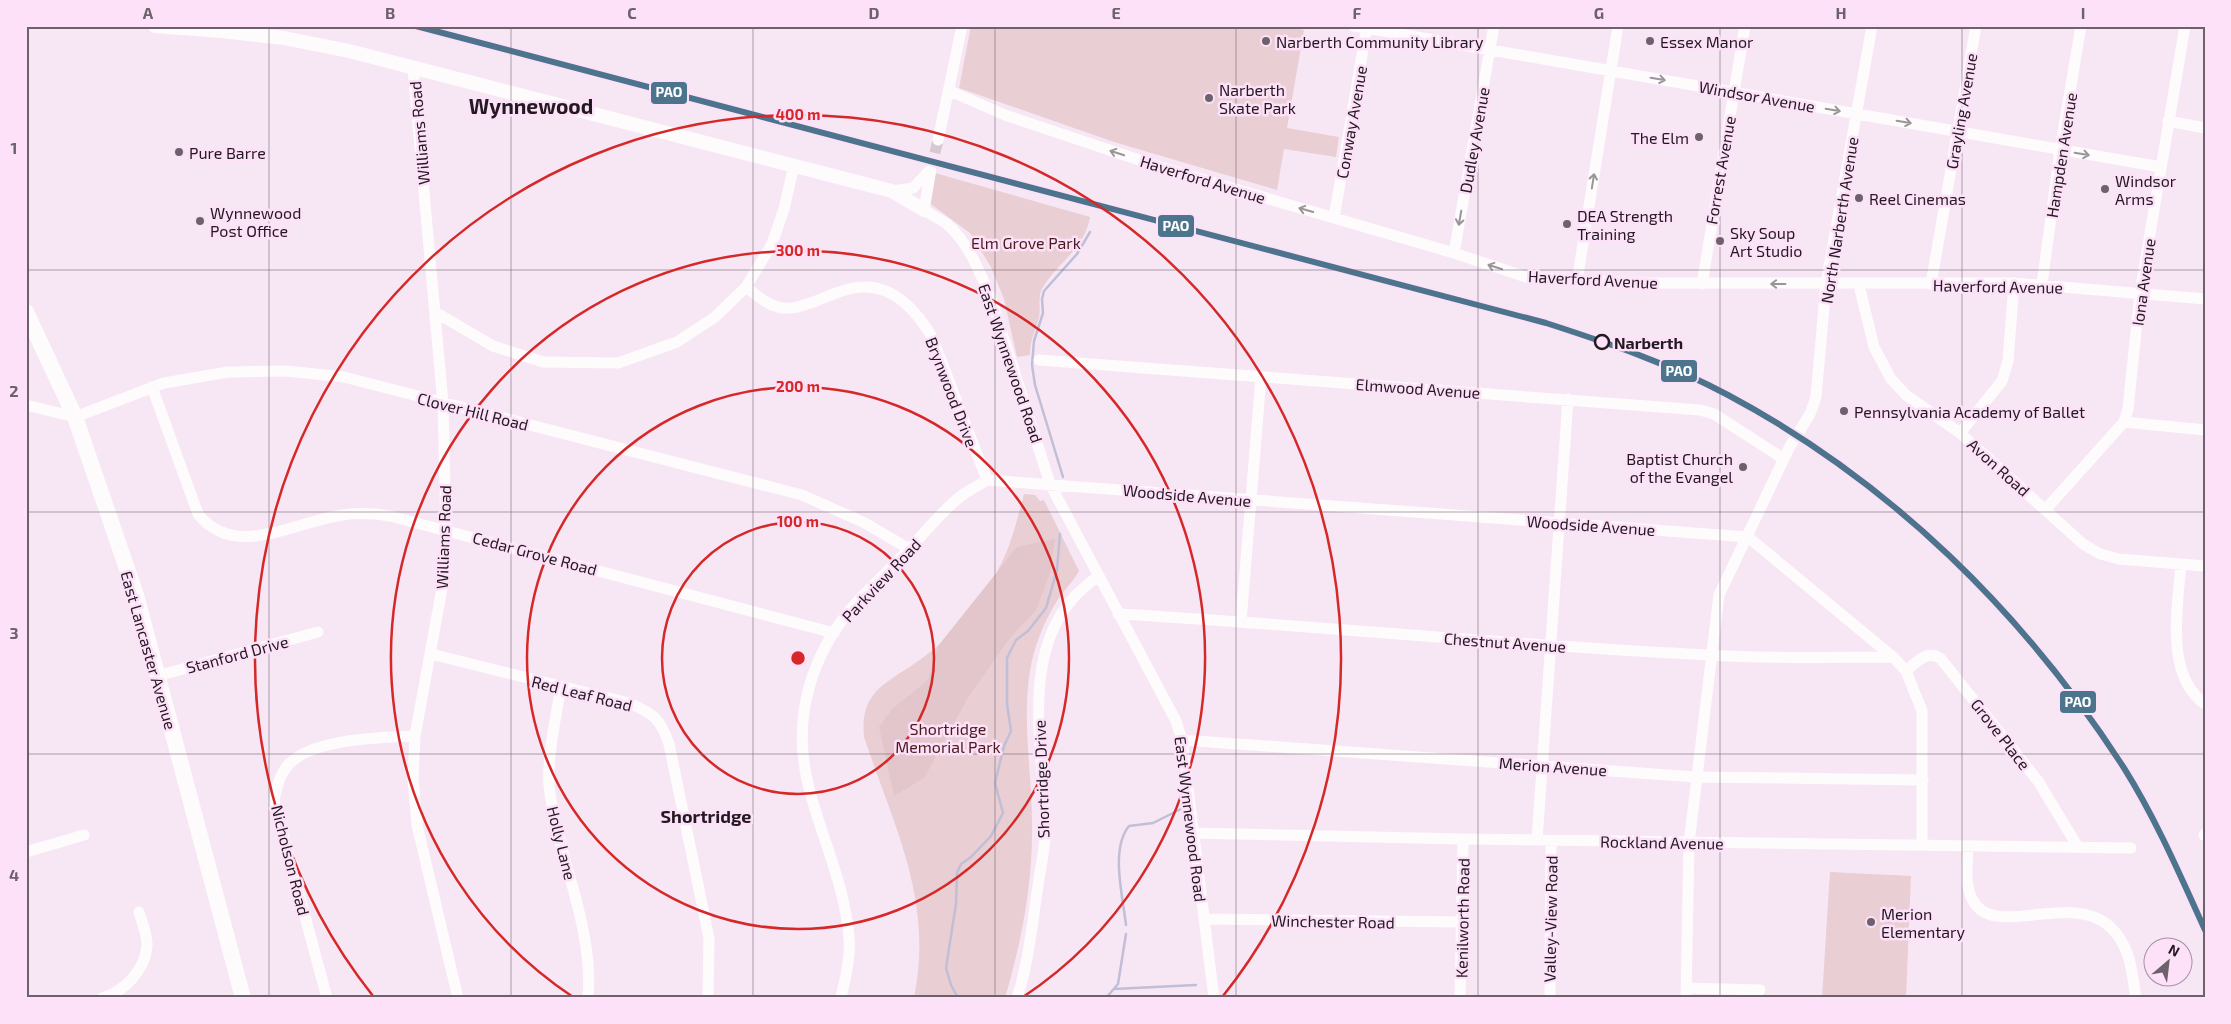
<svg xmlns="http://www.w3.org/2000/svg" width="2231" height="1024" viewBox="0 0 2231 1024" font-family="'Exo 2',sans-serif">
<rect width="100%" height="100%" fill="#f7e7f4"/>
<path fill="#e9ced3" d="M971 26H1285L1304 30 1287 128 1339 137 1336 157 1284 149 1277 190 1114 142 959 88Z
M935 173 1090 217C1084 250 1059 261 1043 287 1037 296 1041 308 1039 318 1035 332 1030 340 1030 355L1017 357 1004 299 991 267 970 233 928 202Z
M1024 494 1035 495 1040 501 1044 500 1079 571C1073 582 1063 591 1057 601 1048 615 1041 630 1036 646 1018 702 1032 765 1032 823 1033 883 1022 940 1005 998H914C934 900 894 827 864 737 860 696 880 686 911 666 926 656 943 643 955 629 968 613 989 588 998 570 1011 546 1017 520 1024 494Z
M1830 872 1911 876 1906 998H1822Z"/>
<path fill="#e2c6cb" d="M1055 539 1050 573 1036 610 1009 639 969 696 924 778 894 796 879 727 892 709 928 680 938 646 1017 547Z"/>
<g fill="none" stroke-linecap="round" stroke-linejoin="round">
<path stroke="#c1bed7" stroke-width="2.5" d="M1063 477 1035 385 1032 365 1034 341 1043 313 1042 299 1044 291 1077 254 1090 232
M1126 925C1123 897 1110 849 1129 826L1153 823 1181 809
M1114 989 1196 985
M958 998 951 985 946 968 956 904 957 873 961 864 971 857 991 836 1003 813 995 783 1004 746 1011 731 1007 704V658L1016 640 1028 631 1046 608 1057 570 1060 534
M1106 998 1118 984 1126 934"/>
<path stroke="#d7c8d4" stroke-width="11" stroke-dasharray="11 5.5" stroke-linecap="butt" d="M931 169 938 140"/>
<path stroke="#fefbfd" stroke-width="11" d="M1354 26 2161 167
M413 69 443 404 446 530 445 572 415 736 413 778 417 825 458 998
M950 91 1005 115 1160 167 1454 253 1526 277 1638 283H2014L2205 299
M2168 121 2205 128
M938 140 962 26
M931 169 924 210C931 215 940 219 947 224 969 243 981 275 992 301L1050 484 1176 721 1182 740 1214 998
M892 191 913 188 931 169
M1334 218 1367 26
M1454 253 1494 26
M1577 281 1618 26
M1702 284 1745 26
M1931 284 1976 26
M2042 284 2060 150 2081 26
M1859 285 1874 347 1891 379 1906 395 1960 433 2083 544 2100 554 2119 559 2205 566
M746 287C756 295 766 304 778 307 791 311 804 305 816 301 831 295 848 287 864 287 895 286 918 313 932 337L987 480
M435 312 493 346 543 362 618 363 677 342 715 317 746 287 772 244 784 209 794 165
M1039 360 1700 410 1714 414 1784 459
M152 387 198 514C234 559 290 524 337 516 356 512 372 513 390 516L834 633
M26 405 75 417 164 383 228 372 287 371 344 377 802 495 865 523 909 549
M2124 422 2205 430
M1960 433 2002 381 2008 361 2014 283
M2046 509 2124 422 2128 409 2140 293 2185 26
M2181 564C2178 606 2164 675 2205 704
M1118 614C1315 625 1512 646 1710 655 1771 659 1832 657 1893 657
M1241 621 1261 377
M431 654 629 703C654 714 660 718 669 744L709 938 708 998
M1906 671C1916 662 1928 649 1941 659L2038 781 2078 847
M157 676 318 632
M561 687C556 715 547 759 549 786 557 857 594 924 588 998
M1182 740 1696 777 1923 780
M1193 833 1463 839 2131 848
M2204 835 2205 834
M1537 840 1568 399
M1968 846C1968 863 1964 883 1972 899 1995 947 2090 875 2124 946 2132 961 2133 981 2136 998
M26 852 84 835
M1204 919 1462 922
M1686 988 1760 990
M102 998C124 992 144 971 147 947 148 937 142 922 139 912
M327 998 274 801C276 788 279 775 288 765 313 738 380 738 415 736
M841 998C845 979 851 957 849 938 845 885 822 839 809 788 791 720 810 654 857 602 873 585 889 570 905 553 923 536 941 511 961 496 969 490 978 486 987 480L1748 537 1893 657 1906 671 1922 711V845
M1017 998C1029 961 1032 924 1038 886 1040 869 1045 851 1045 834 1046 757 1017 659 1075 596 1082 589 1091 582 1098 576
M1460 998 1463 839
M1550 998 1551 840
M1686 998 1689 843 1719 595 1789 448 1810 414 1816 397 1826 284 1872 26"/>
<path stroke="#fefbfd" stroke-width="14" d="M155 26 222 31 284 38 349 51 892 191 924 210"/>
<path stroke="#fefbfd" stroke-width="16" d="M26 312 75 417 136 595 243 998"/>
<defs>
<path id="rail-1" d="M416 26 1546 323C1608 343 1670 364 1728 395 1891 482 2024 613 2124 768 2156 819 2180 875 2205 930"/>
</defs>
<use href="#rail-1" stroke="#fde1f8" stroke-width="10"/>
<use href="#rail-1" stroke="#4c748c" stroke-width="6"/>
</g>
<defs><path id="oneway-shaft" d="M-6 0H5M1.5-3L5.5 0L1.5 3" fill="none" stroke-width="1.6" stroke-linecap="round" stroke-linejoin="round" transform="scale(1.25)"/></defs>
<g stroke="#9b959a">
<use href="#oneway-shaft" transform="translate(1658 79) rotate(10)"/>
<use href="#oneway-shaft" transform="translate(1833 110) rotate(10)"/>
<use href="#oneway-shaft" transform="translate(1904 122) rotate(10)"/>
<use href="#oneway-shaft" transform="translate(1117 153) rotate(-162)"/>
<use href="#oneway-shaft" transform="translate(2082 154) rotate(10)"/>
<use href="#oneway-shaft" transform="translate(1593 181) rotate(-81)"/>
<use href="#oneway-shaft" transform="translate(1306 210) rotate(-164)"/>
<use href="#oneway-shaft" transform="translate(1460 218) rotate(100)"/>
<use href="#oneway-shaft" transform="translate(1495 267) rotate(-162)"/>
<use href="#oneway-shaft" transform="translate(1778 284) rotate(-180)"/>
</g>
<path fill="none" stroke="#6d616b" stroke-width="1" stroke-opacity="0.55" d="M269 26V998M511 26V998M753 26V998M995 26V998M1236 26V998M1478 26V998M1720 26V998M1962 26V998M26 270H2205M26 512H2205M26 754H2205"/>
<g fill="none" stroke="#d62828" stroke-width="2.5">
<circle cx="798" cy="658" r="136"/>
<circle cx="798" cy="658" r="271"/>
<path d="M573 997A407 407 0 1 1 1023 997"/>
<path d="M373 996A543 543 0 1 1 1223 996"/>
</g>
<g fill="#6d616b" stroke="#fde1f8" stroke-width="2">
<circle cx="1266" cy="41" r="5"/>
<circle cx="1650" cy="41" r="5"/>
<circle cx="1209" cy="98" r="5"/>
<circle cx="1699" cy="137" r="5"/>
<circle cx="179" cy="152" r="5"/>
<circle cx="2105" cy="189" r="5"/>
<circle cx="1859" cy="198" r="5"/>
<circle cx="200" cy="221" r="5"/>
<circle cx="1567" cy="224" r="5"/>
<circle cx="1720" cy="241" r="5"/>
<circle cx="1844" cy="411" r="5"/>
<circle cx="1743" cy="467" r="5"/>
<circle cx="1871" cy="922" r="5"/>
</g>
<circle fill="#fde1f8" stroke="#231921" stroke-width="2.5" cx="1602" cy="342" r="7"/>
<g text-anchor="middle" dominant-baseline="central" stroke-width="5" stroke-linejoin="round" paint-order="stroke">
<g font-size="16" fill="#231921" stroke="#fde1f8" text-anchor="start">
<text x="1276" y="41">Narberth Community Library</text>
<text x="1660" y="41">Essex Manor</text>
<text x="1219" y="89">Narberth<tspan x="1219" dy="18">Skate Park</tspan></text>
<text x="1689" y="137" text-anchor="end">The Elm</text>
<text x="189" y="152">Pure Barre</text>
<text x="2115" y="180">Windsor<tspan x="2115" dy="18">Arms</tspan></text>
<text x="1869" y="198">Reel Cinemas</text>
<text x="210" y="212">Wynnewood<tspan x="210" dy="18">Post Office</tspan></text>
<text x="1577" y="215">DEA Strength<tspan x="1577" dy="18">Training</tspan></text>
<text x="1730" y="232">Sky Soup<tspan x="1730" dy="18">Art Studio</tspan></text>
<text x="1854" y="411">Pennsylvania Academy of Ballet</text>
<text x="1733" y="458" text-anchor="end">Baptist Church<tspan x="1733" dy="18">of the Evangel</tspan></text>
<text x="1881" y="913">Merion<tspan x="1881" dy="18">Elementary</tspan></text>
</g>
<g font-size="16" fill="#231921" stroke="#fde1f8">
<text transform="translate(1757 96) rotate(10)">Windsor Avenue</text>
<text transform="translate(1961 111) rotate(-80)">Grayling Avenue</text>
<text transform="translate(1351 122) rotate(-80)">Conway Avenue</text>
<text transform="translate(419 133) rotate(-95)">Williams Road</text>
<text transform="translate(1474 140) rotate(-80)">Dudley Avenue</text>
<text transform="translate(2061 155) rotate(-81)">Hampden Avenue</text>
<text transform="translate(1720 170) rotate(-80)">Forrest Avenue</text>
<text transform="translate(1203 179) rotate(17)">Haverford Avenue</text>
<text transform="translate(1839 220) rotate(-81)">North Narberth Avenue</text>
<text transform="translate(1593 279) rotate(3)">Haverford Avenue</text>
<text transform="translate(2143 282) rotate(-82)">Iona Avenue</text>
<text transform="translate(1998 286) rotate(1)">Haverford Avenue</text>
<text transform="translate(1011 363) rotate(71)">East Wynnewood Road</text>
<text transform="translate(1418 388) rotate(4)">Elmwood Avenue</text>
<text transform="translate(952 392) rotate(69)">Brynwood Drive</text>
<text transform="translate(473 411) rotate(14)">Clover Hill Road</text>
<text transform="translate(1999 467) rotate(42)">Avon Road</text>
<text transform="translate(1187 495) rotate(5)">Woodside Avenue</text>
<text transform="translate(1591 525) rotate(4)">Woodside Avenue</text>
<text transform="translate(443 537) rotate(-88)">Williams Road</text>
<text transform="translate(535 553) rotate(15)">Cedar Grove Road</text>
<text transform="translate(881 580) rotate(-47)">Parkview Road</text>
<text transform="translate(1505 642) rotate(4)">Chestnut Avenue</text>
<text transform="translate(149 650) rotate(74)">East Lancaster Avenue</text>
<text transform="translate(237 654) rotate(-15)">Stanford Drive</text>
<text transform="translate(582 693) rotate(14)">Red Leaf Road</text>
<text transform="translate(2001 734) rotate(52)">Grove Place</text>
<text transform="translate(1553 766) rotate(4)">Merion Avenue</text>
<text transform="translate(1041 779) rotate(-92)">Shortridge Drive</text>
<text transform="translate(1191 819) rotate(83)">East Wynnewood Road</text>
<text transform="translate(1662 842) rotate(1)">Rockland Avenue</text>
<text transform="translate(562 843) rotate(76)">Holly Lane</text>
<text transform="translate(291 860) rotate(76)">Nicholson Road</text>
<text transform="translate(1462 918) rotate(-89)">Kenilworth Road</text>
<text transform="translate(1550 919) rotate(-89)">Valley-View Road</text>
<text transform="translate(1333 921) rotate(1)">Winchester Road</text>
</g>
<g font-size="16" fill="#4a191c" stroke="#fde1f8">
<text x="1026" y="242">Elm Grove Park</text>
<text x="948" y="728">Shortridge<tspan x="948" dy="18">Memorial Park</tspan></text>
</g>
<g font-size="16" font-weight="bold" fill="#231921" stroke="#fde1f8" text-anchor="start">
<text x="1614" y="342">Narberth</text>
</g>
<g font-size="18" font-weight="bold" fill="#231921" stroke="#fde1f8">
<text x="706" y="816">Shortridge</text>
</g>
<g font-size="21" font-weight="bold" fill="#231921" stroke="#fde1f8">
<text x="531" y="105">Wynnewood</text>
</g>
</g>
<circle cx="798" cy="658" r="8" fill="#d62828" stroke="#fde1f8" stroke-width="2.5"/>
<g font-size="15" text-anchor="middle" font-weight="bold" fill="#d62828" stroke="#fde1f8" stroke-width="5" stroke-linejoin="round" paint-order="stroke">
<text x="798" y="120">400 m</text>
<text x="798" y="256">300 m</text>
<text x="798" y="392">200 m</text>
<text x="798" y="527">100 m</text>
</g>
<g stroke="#fde1f8" stroke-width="2">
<rect x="650" y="81" width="38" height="24" rx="5" fill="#4c748c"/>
<rect x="1157" y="214" width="38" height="24" rx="5" fill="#4c748c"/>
<rect x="1660" y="359" width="38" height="24" rx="5" fill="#4c748c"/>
<rect x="2059" y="690" width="38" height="24" rx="5" fill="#4c748c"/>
</g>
<g font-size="14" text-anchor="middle" font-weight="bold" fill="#fff">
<text x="669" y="97">PAO</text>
<text x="1176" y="231">PAO</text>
<text x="1679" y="376">PAO</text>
<text x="2078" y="707">PAO</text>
</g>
<rect width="2231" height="1024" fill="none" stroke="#fde1f8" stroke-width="55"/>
<g transform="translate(2168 962) rotate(28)"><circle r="24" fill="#fde1f8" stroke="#a691a2"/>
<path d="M0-4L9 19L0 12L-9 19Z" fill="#6d616b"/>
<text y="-8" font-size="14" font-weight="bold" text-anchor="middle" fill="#231921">N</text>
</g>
<rect x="28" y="28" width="2176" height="968" fill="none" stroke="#6d616b" stroke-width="2"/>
<g font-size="16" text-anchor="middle" font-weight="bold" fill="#6d616b">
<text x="148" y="19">A</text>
<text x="390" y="19">B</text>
<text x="632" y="19">C</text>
<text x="874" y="19">D</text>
<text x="1116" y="19">E</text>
<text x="1357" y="19">F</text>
<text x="1599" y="19">G</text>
<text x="1841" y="19">H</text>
<text x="2083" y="19">I</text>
<text x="14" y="154">1</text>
<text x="14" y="397">2</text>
<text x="14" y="639">3</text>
<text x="14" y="881">4</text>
</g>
</svg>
